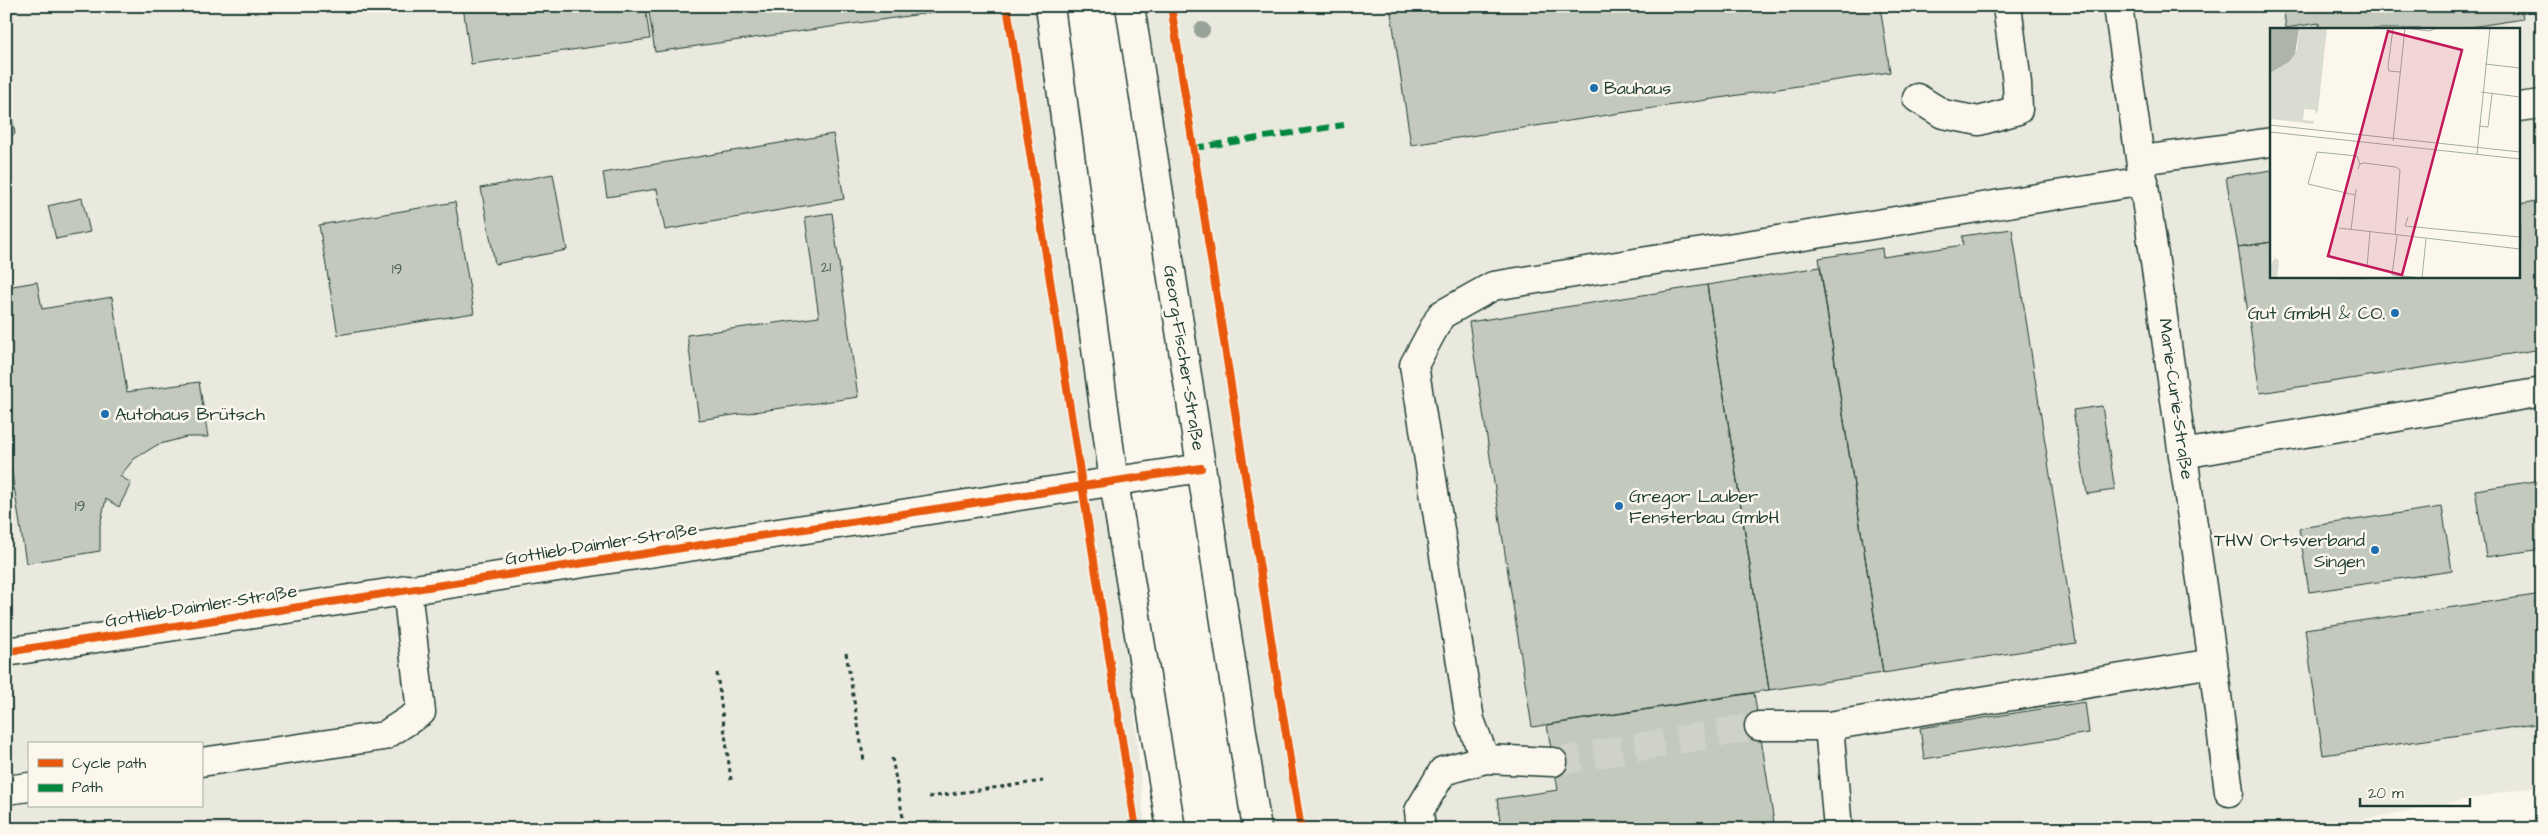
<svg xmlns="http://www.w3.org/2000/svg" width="2548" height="835" viewBox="0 0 2548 835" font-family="'Architects Daughter',sans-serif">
<rect width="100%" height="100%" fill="#fbf7ec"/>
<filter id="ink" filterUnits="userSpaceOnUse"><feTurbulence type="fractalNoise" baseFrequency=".02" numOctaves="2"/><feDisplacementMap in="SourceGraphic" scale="10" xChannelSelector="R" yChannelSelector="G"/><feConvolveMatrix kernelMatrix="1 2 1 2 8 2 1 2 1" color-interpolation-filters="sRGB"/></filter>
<g filter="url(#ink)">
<path fill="#eae9de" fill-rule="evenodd" d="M6 6H1050L1114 482 1145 829H6ZM29 744H201V806H29Z
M1130 6H2542V785L2361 820 2360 829H1257ZM2272 29H2519V276H2272Z"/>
<path fill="#c4c9be" stroke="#1f3d34" d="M463 6H645L650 39 471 64Z
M648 6H950V10L655 52Z
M1390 6H1880L1890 72 1411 145Z
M2283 6H2521L2523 19 2458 29H2319V23L2286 28Z
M6 81 15 134 6 136Z
M833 134 844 199 665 230 657 189 607 197 603 173Z
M2272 170V242L2238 247 2226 177Z
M553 174 567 250 495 264 481 188Z
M82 198 90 232 56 239 48 206Z
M2542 200V349L2260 393 2238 247 2272 242V276H2519V204Z
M455 202 474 313 338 335 319 225Z
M832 213 858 397 699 420 687 335 819 317 805 217Z
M2012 229 2076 643 1883 673 1819 258 1882 248 1883 257 1963 245 1962 236Z
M1820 267 1883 673 1769 690 1707 285Z
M37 282 42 309 112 297 127 392 199 382 208 437H186L157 445 134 459 120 476 131 483 119 507 106 499 100 525V551L26 563 6 435V287Z
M1707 285 1769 690 1532 727 1469 322Z
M2102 406 2115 490 2087 494 2073 410Z
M2542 480V549L2486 557 2475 490Z
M2442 507 2452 571 2309 592 2299 528Z
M2542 594V723L2323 755 2305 629Z
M1754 693 1775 829H1501L1497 799 1558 790 1547 725Z
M2085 702 2089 733 1924 759 1920 728Z"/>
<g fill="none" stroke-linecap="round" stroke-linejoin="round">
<path stroke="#cfd2c7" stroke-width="28" stroke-dasharray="28 14" stroke-linecap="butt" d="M1553 762 1759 726"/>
<defs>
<path id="minor" d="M2118 6 2213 663 2229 792
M1917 98 1943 114 1979 121 2018 110 2017 83 2007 6
M2519 107 2542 104
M2141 160 2272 142
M2183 454 2542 392
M6 652 1201 468
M1759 726H1829L2213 663
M1829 726 1838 829
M201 762 384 736 421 712 407 589
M1553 762 1485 759 1470 720 1414 365 1441 315 1493 286 2144 181
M6 790 29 787
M1421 829 1419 811 1443 771 1485 759"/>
<path id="major" d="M1050 6 1114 482 1171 829
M1130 6 1257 829"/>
</defs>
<use href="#minor" stroke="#1f3d34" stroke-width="31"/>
<use href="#major" stroke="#1f3d34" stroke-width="31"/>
<path stroke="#1f3d34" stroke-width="3" stroke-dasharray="4 4" stroke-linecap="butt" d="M846 653 864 761
M717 673 731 780
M892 758 905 829
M929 797 1043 781"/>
<use href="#minor" stroke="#fbf7ec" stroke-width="28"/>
<use href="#major" stroke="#fbf7ec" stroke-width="28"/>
<path stroke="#00873e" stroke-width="6" stroke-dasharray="12 6" stroke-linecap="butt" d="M1193 148 1344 125"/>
<defs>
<path id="cycleway" d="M1007 6 1136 829
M1171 6 1301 829
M6 652 1201 468"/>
</defs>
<use href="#cycleway" stroke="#fbf7ec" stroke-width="11"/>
<use href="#cycleway" stroke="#e8590c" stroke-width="8"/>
</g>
<circle fill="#97a298" cx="1202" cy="30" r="8"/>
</g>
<g fill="#1f6fb2" stroke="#fbf7ec" stroke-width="2">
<circle cx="1594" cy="88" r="5"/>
<circle cx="2395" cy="313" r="5"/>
<circle cx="105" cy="414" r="5"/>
<circle cx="1619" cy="506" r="5"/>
<circle cx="2375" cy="550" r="5"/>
</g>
<g text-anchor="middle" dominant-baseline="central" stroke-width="5" stroke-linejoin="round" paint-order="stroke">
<g font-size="15" fill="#486056">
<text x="826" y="267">21</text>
<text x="397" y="269">19</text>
<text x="80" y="506">19</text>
</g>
<g font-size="18" fill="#1f3d34" stroke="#fbf7ec" text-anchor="start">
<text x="1604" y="88">Bauhaus</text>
<text x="2385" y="313" text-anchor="end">Gut GmbH &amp; CO.</text>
<text x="115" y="414">Autohaus Brütsch</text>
<text x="1629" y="496">Gregor Lauber<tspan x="1629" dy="21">Fensterbau GmbH</tspan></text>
<text x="2365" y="540" text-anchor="end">THW Ortsverband<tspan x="2365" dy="21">Singen</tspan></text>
</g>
<g font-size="18" fill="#1f3d34" stroke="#fbf7ec">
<text transform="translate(1184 358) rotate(81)">Georg-Fischer-Straße</text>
<text transform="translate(2176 399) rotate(82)">Marie-Curie-Straße</text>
<text transform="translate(601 544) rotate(-9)">Gottlieb-Daimler-Straße</text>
<text transform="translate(201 606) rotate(-9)">Gottlieb-Daimler-Straße</text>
</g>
</g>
<g transform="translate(2270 28)">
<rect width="250" height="250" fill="#fbf7ec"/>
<path d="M29 0H57L48 83 46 86 45 82 34 81 33 92 44 93 46 89 43 96 0 91V45L19 34 27 21ZM5 230 9 232 7 250H0V237Z" fill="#dbdcd1"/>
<path d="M0 0H29L25 26 19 34 0 45Z" fill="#adb4aa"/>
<path fill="none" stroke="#a3ada2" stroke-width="1" d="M123 0 118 39 119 43 130 44M215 36 250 40M211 64 250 69M0 97 250 124M209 98 218 99 222 66M0 104 250 131M123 113 135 0 159 3 167 0M207 126 220 0M88 141 90 136 94 135 126 139 130 142 125 207M85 167 38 156 47 124 87 128 90 136M138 189 135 198 250 209M69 200 250 221M81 202 86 161M127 208 122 247 152 250M97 239 100 204M152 250 156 211"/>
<path fill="#c2185b" fill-opacity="0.15" stroke="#c2185b" stroke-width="2.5" d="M118 3 192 22 132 247 58 228Z"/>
<rect width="250" height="250" fill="none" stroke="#1f3d34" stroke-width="2.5"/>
</g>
<rect width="2548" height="835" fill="none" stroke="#fbf7ec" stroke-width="25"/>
<rect x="12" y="12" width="2523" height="810" fill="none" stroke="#1f3d34" stroke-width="2" filter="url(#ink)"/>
<rect x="28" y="742" width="175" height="65" fill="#fbf7ec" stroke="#a3ada2"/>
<rect x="38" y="759" width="25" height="8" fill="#e8590c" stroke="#a3ada2"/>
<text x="72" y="768" font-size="15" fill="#1f3d34">Cycle path</text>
<rect x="38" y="784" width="25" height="8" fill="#00873e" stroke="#a3ada2"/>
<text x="72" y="792" font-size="15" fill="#1f3d34">Path</text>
<path d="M2360 798v8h110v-8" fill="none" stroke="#1f3d34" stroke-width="2.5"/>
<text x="2368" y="798" font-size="15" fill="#1f3d34" stroke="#fbf7ec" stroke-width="4" paint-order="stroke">20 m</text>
</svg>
